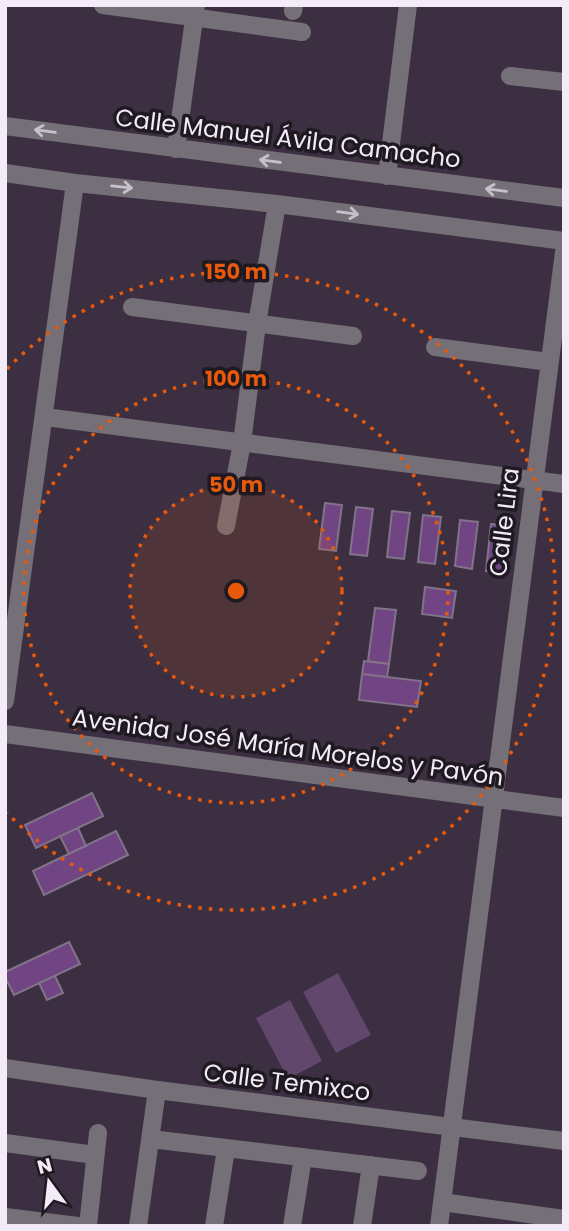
<svg xmlns="http://www.w3.org/2000/svg" width="569" height="1231" viewBox="0 0 569 1231" font-family="Poppins,sans-serif">
<rect width="100%" height="100%" fill="#3b2f41"/>
<path fill="#61476c" d="M338 973 371 1035 336 1053 303 992Z
M290 1000 322 1061 288 1079 256 1018Z"/>
<path fill="#714584" stroke="#817388" stroke-width="2" d="M325 503 342 505 336 551 319 549Z
M356 507 373 509 367 556 350 554Z
M392 511 410 513 404 559 387 557Z
M423 515 441 517 435 564 418 562Z
M460 520 478 522 472 569 455 566Z
M491 524 509 526 503 573 486 571Z
M425 587 456 591 452 618 422 614Z
M375 608 396 610 389 664 368 661Z
M364 661 389 664 387 677 362 674Z
M362 674 421 681 417 707 359 700Z
M92 793 103 816 36 848 25 825Z
M78 828 86 846 69 854 60 836Z
M116 831 128 855 44 895 33 871Z
M69 942 80 964 14 995 5 977V972Z
M55 976 63 993 47 1000 39 983Z"/>
<g fill="none" stroke-linecap="round" stroke-linejoin="round">
<path stroke="#756f78" stroke-width="18" d="M103 5 302 32
M293 11 294 5
M510 76 564 82
M5 126 564 198
M176 149 196 5
M5 173 75 183 277 204 564 241
M387 176 408 5
M132 307 353 336
M435 347 549 362
M45 417 564 484
M226 526 242 443 257 324 277 204
M5 701 75 183
M5 734 564 808
M5 1068 157 1090 564 1141
M151 1139 418 1171
M5 1143 95 1155
M442 1202 564 1219
M5 1217 78 1226
M88 1226 98 1133
M138 1226 157 1090
M214 1226 226 1149
M292 1226 303 1157
M362 1226 371 1165
M439 1226 564 252"/>
</g>
<defs><path id="oneway-shaft" d="M-6 0H5M1.5-3L5.5 0L1.5 3" fill="none" stroke-width="1.6" stroke-linecap="round" stroke-linejoin="round" transform="scale(1.75)"/></defs>
<g stroke="#c7c0cb">
<use href="#oneway-shaft" transform="translate(45 131) rotate(-172)"/>
<use href="#oneway-shaft" transform="translate(270 161) rotate(-173)"/>
<use href="#oneway-shaft" transform="translate(122 187) rotate(6)"/>
<use href="#oneway-shaft" transform="translate(496 190) rotate(-173)"/>
<use href="#oneway-shaft" transform="translate(348 213) rotate(7)"/>
</g>
<circle cx="236" cy="591" r="106" fill="#e8590c" fill-opacity=".12"/>
<g fill="none" stroke="#e8590c" stroke-width="3.5" stroke-dasharray="3.5 7">
<circle cx="236" cy="591" r="106"/>
<circle cx="236" cy="591" r="212"/>
<path d="M7 369A319 319 0 1 1 7 813"/>
</g>
<g text-anchor="middle" dominant-baseline="central" stroke-width="7" stroke-linejoin="round" paint-order="stroke">
<g font-size="24" fill="#f3ebf7" stroke="#1f1a22">
<text transform="translate(288 138) rotate(7)">Calle Manuel Ávila Camacho</text>
<text transform="translate(504 522) rotate(-83)">Calle Lira</text>
<text transform="translate(288 747) rotate(8)">Avenida José María Morelos y Pavón</text>
<text transform="translate(287 1082) rotate(7)">Calle Temixco</text>
</g>
</g>
<circle cx="236" cy="591" r="10" fill="#e8590c" stroke="#1f1a22" stroke-width="3.5"/>
<g font-size="21" text-anchor="middle" font-weight="bold" fill="#e8590c" stroke="#1f1a22" stroke-width="7" stroke-linejoin="round" paint-order="stroke">
<text x="236" y="279">150 m</text>
<text x="236" y="386">100 m</text>
<text x="236" y="492">50 m</text>
</g>
<rect width="569" height="1231" fill="none" stroke="#f3ebf7" stroke-width="14"/>
<g transform="translate(49 1182) rotate(345)" stroke="#1f1a22" stroke-width="5" paint-order="stroke">
<path d="M0-5L12 26L0 18L-12 26Z" fill="#f3ebf7"/>
<text y="-10" font-size="19" font-weight="bold" text-anchor="middle" fill="#f3ebf7">N</text>
</g>
</svg>
